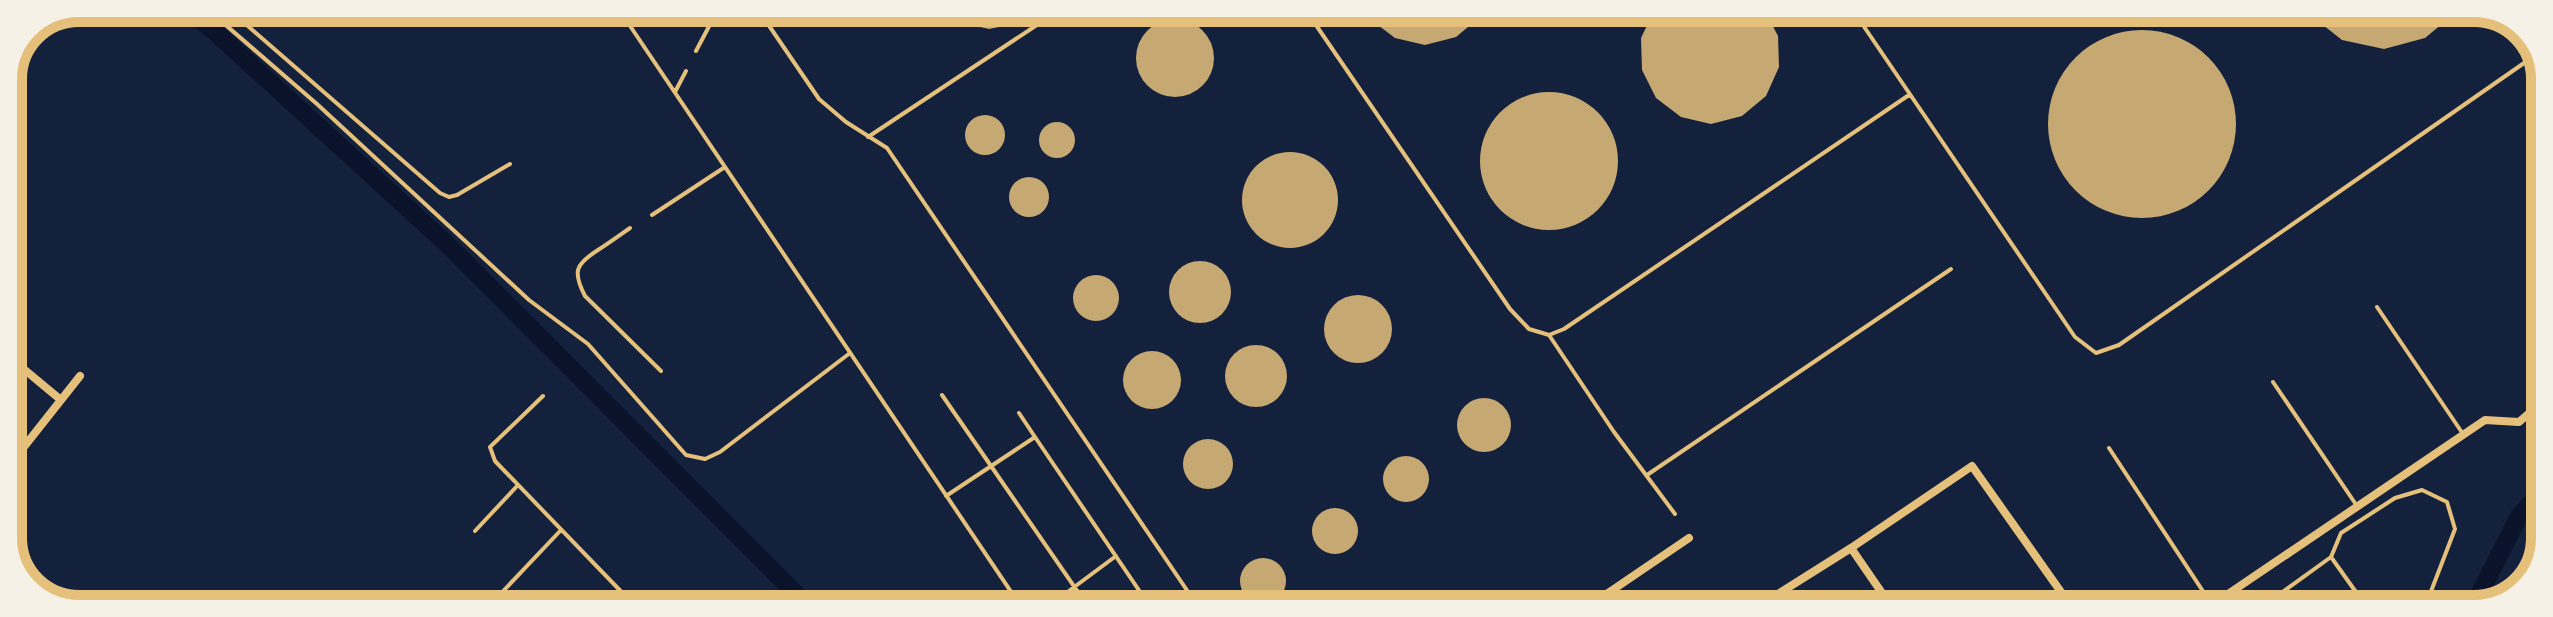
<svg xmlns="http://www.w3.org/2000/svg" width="2553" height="617" viewBox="0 0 2553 617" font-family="Ubuntu,sans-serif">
<rect width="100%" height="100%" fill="#14213d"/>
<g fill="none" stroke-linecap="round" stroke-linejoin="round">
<path stroke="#0b132b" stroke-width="18" d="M185 8 214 31 448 245 810 608
M2472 609 2519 516 2544 489"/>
</g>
<path fill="#c6a872" d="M967 9H1011V12L1006 21 999 27 989 29 980 27 972 21Z
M1365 9H1483L1480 17 1456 37 1425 45 1395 38 1370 19Z
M1655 9H1764L1778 36 1779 67 1766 96 1742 116 1711 124 1681 117 1656 98 1642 70 1641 38Z
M2306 9H2460L2425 38 2384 49 2342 40 2309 14Z
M1136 58a39 39 0 1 1 78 0a39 39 0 1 1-78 0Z
M2048 124a94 94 0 1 1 188 0a94 94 0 1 1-188 0Z
M1480 161a69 69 0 1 1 138 0a69 69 0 1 1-138 0Z
M965 135a20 20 0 1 1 40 0a20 20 0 1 1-40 0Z
M1039 140a18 18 0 1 1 36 0a18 18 0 1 1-36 0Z
M1242 200a48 48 0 1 1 96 0a48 48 0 1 1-96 0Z
M1009 197a20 20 0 1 1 40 0a20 20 0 1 1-40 0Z
M1169 292a31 31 0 1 1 62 0a31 31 0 1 1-62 0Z
M1073 298a23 23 0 1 1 46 0a23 23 0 1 1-46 0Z
M1324 329a34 34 0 1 1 68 0a34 34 0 1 1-68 0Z
M1225 376a31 31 0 1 1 62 0a31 31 0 1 1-62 0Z
M1123 380a29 29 0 1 1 58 0a29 29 0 1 1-58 0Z
M1457 425a27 27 0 1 1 54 0a27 27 0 1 1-54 0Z
M1183 464a25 25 0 1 1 50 0a25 25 0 1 1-50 0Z
M1383 479a23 23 0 1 1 46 0a23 23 0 1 1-46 0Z
M1312 531a23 23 0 1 1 46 0a23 23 0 1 1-46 0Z
M1240 581a23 23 0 1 1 46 0a23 23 0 1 1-46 0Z"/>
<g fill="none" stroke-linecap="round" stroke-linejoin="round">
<path stroke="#e5c07b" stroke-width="4" d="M206 8 317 104 529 300 588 344 686 455 705 459 720 452 850 353
M226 8 249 27 275 8
M618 8 1022 608
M757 8 819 99 846 122 887 148 1199 608
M1305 9 1510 309 1529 329 1549 335 1614 432 1675 514
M1852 9 2075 337 2096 353 2119 345 2537 54
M763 17 775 8
M249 27 440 193 449 197 457 195 510 164
M696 51 715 15
M675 92 686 71
M868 137 1061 9
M652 215 725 167
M630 228C620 235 609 243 598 250 576 264 572 271 585 296L661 371
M2377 307 2463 434
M1549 335 1564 329 1909 95
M2273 382 2357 506
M942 395 1089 608
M543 396 490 447 495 461 637 608
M1035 437 1151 608
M2109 448 2212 605
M1647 475 1951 269
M946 496 1035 437 1019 413
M475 531 518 485
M2331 557 2368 609
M490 605 561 530
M1046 608 1116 556
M2259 609 2331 557 2341 533 2395 498 2422 490 2447 502 2455 529 2430 594 2421 609"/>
<path stroke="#e5c07b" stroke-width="8" d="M8 356 61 400
M8 467 80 376
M1586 608 1689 538
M1754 609 1851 548
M1893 609 1851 548 1972 466 2073 609
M2206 609 2485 420 2519 422 2533 410 2544 381"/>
</g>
<path d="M0 0H2553V617H0ZM79 22H2474A57 57 0 0 1 2531 79V538A57 57 0 0 1 2474 595H79A57 57 0 0 1 22 538V79A57 57 0 0 1 79 22Z" fill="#f6f1e7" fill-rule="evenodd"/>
<path fill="none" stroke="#e5c07b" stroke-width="10" d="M79 22H2474A57 57 0 0 1 2531 79V538A57 57 0 0 1 2474 595H79A57 57 0 0 1 22 538V79A57 57 0 0 1 79 22Z"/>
</svg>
